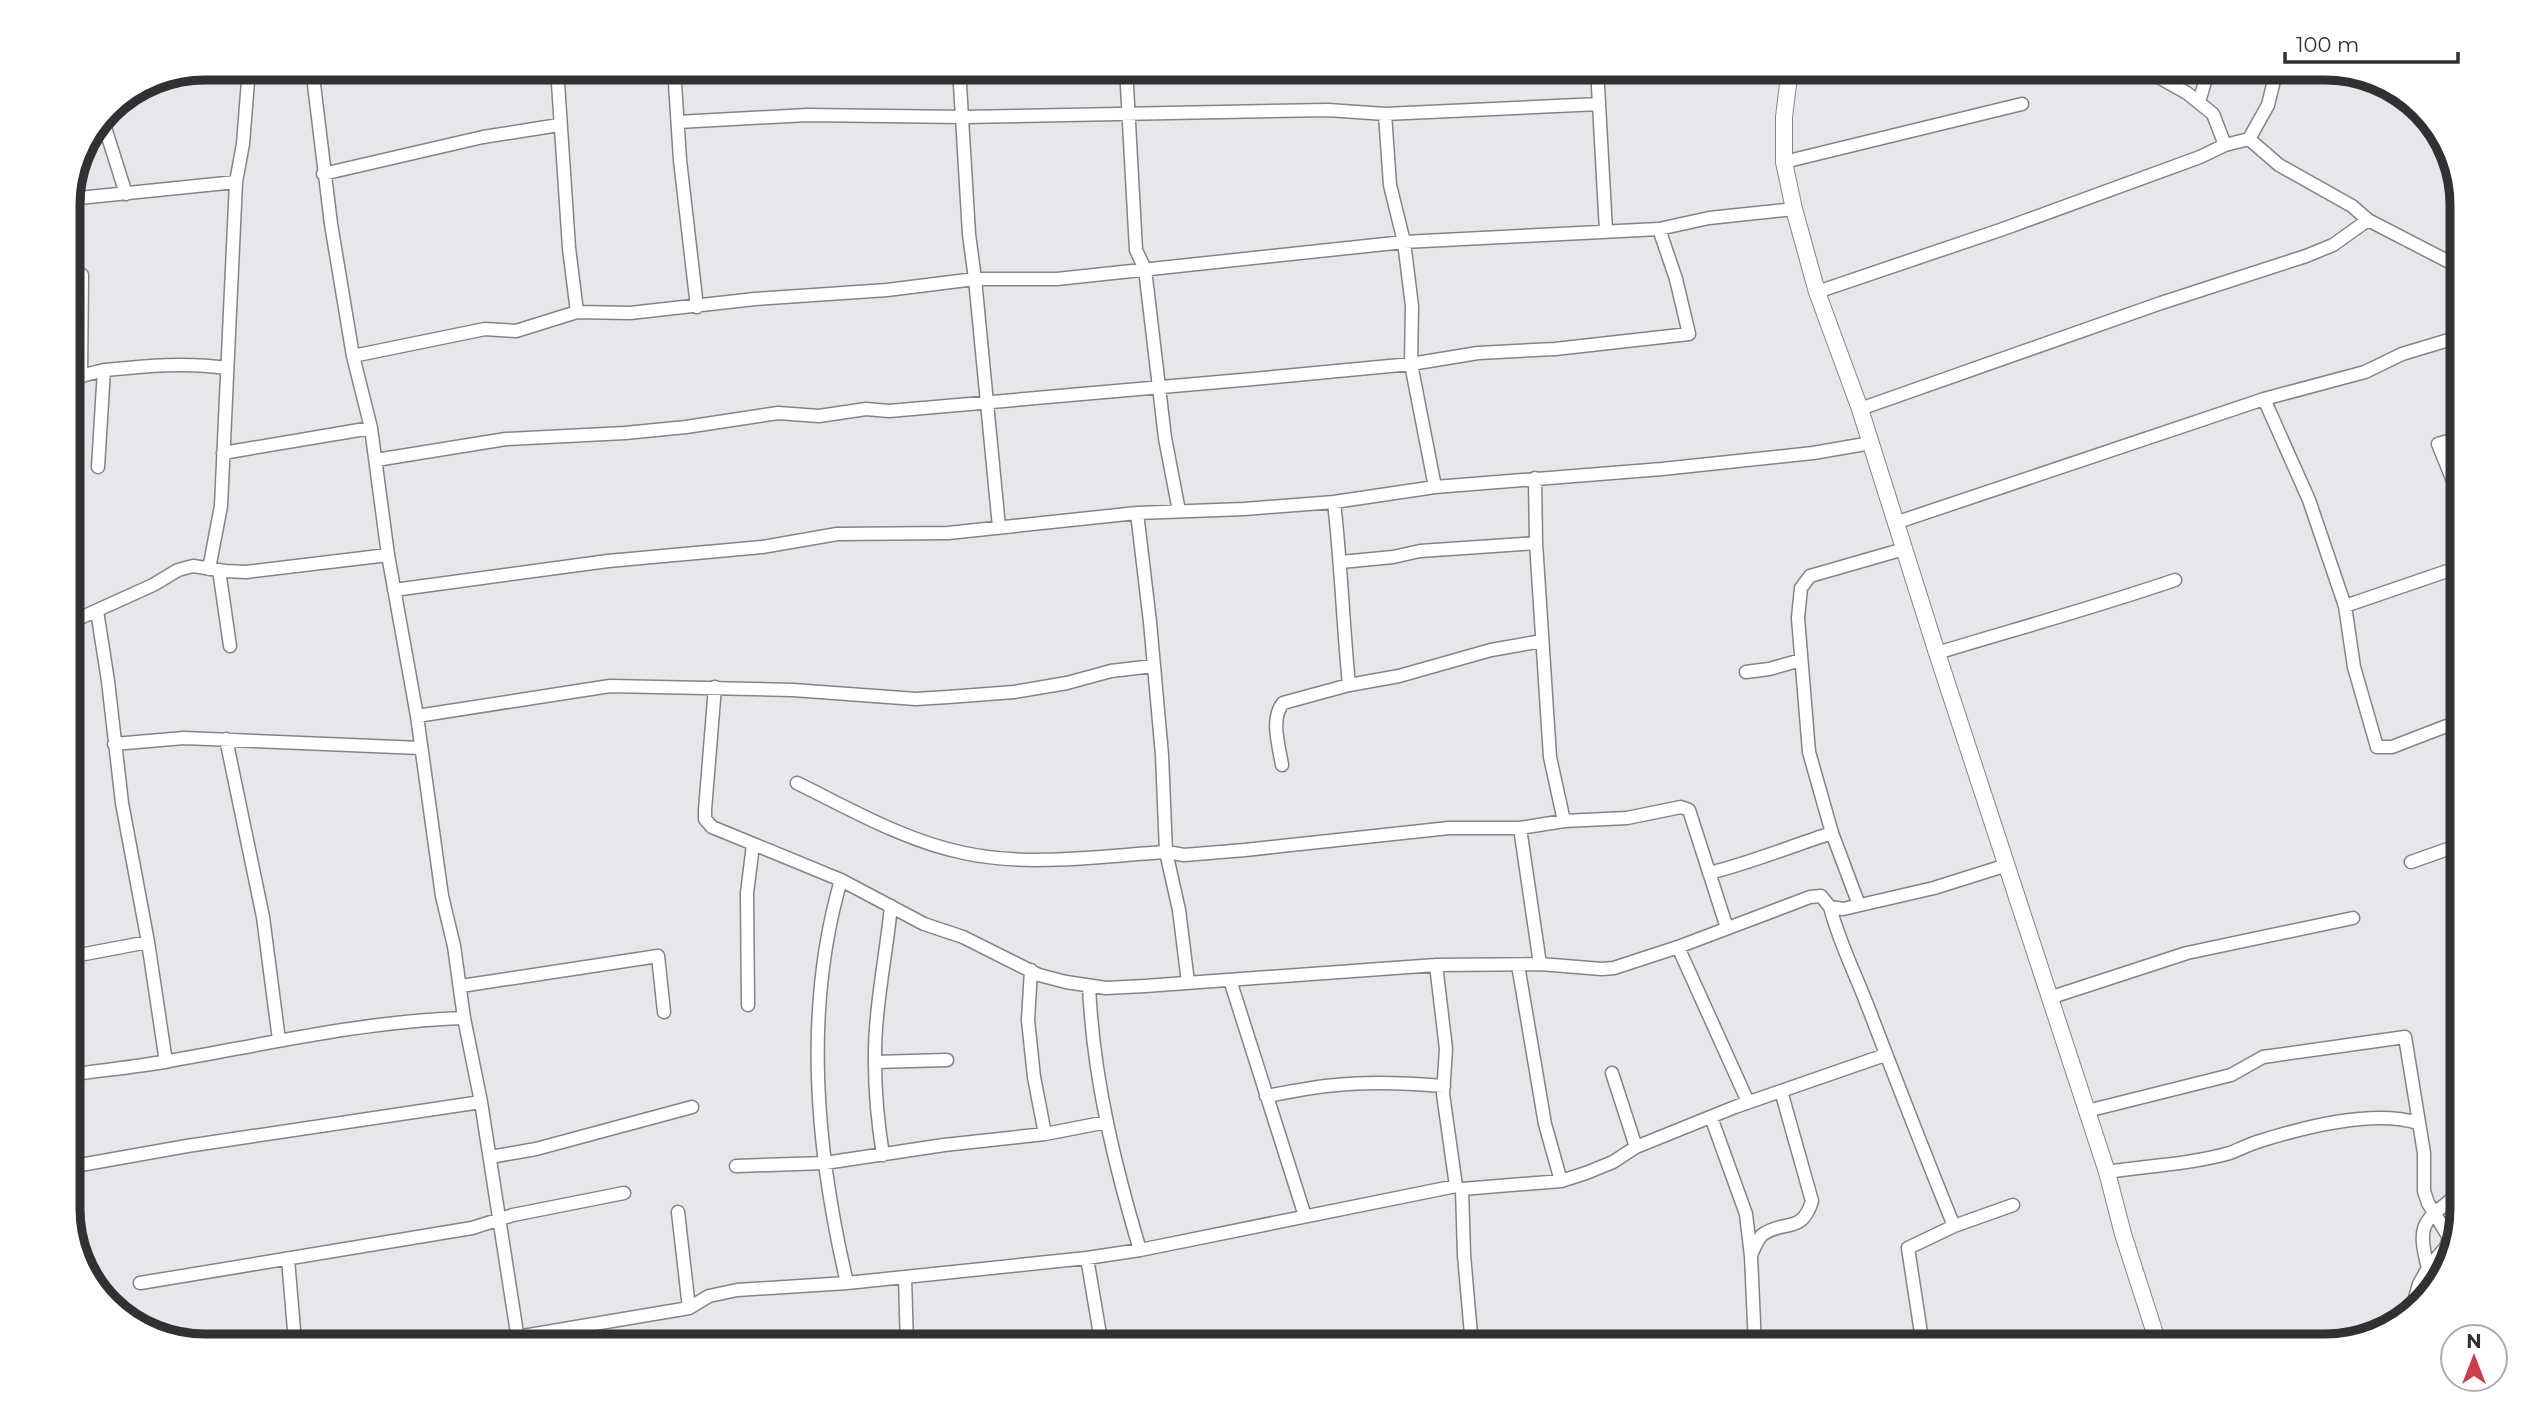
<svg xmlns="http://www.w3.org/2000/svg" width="2530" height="1414" viewBox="0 0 2530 1414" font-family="Montserrat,sans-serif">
<rect width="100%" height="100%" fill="#e5e7ea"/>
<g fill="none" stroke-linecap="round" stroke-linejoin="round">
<defs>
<path id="minor" d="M312 68 331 224 353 356 371 428 388 555 417 716 442 896 454 946 464 1018 481 1102 519 1346
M557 68 569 248 577 312
M674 68 680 160 697 307
M959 68 969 234 975 279 999 527
M1126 68 1136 250 1145 269 1165 438 1179 511
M1597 68 1606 231
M2142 68 2187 93 2213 114 2225 145 2249 139 2279 165 2352 206 2368 220 2461 268
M2199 102 2209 68
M1385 114 1390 185 1404 242 1412 306 1411 364 1435 487
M102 118 126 194
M678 122 807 115 963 117 1328 110 1385 114 1599 104
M2249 139 2268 105 2277 68
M1784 162 2022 104
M323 174 483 137 559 125
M69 199 236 182
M1817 292 2003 229 2200 157 2225 145
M353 356 485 329 516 331 577 312 630 313 755 299 887 290 975 279H1057L1404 242 1659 229 1709 218 1794 209
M81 377 82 275
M69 378C81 377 93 372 106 370 146 366 186 362 226 368
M2264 399 2309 500 2345 606 2354 667 2377 747H2392L2462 720
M1860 409 2161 303 2306 256 2333 245 2368 220
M2462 437 2438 444 2462 503
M223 453 371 428
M376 460 506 439 625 433 686 427 778 413 819 416 866 409 889 411 1253 379 1411 364 1478 353 1555 349 1689 334 1676 279 1659 229
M98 467 104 370
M1535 478 1536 543 1550 757 1564 821
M1334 502C1341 563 1343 624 1349 685
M1137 513 1150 622 1162 755 1166 852 1179 910 1188 982
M1895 523 2264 399 2365 372 2402 354 2462 336
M1341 562 1393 557 1420 551 1536 543
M209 569 221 506 236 182 243 144 249 68
M219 570 230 646
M394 590 608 561 762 547 837 534 948 533 1137 513 1244 509 1334 502 1435 487 1662 469 1813 453 1871 443
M2345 606 2462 566
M97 611 108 681 122 803 148 942 166 1062
M69 623 153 585 178 570 193 566 225 571 246 572 388 555
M1937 653C2016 629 2096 607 2175 580
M1746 672 1769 669 1801 660
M715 687 705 810V819L712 827 841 880 924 924 963 937 1039 975 1066 982 1106 988 1145 986 1436 965 1540 964 1602 969 1614 968 1678 947 1810 897 1821 896 1830 907 1843 909 1934 888 2007 865
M417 716 610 686 793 690 916 699 948 697 1014 692 1067 683 1111 671 1153 666
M226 739 263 917 279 1040
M114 744 184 738 420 748
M1282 765C1279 746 1270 719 1283 703L1349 685 1399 676 1491 650 1542 641
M797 783C850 809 905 841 964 853 1029 867 1100 856 1166 852
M1520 828 1540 964
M1167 852 1184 855 1245 850 1449 828H1520L1564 821 1627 818 1681 807 1689 810 1727 928
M2411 862 2462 844
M1709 873C1751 863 1791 846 1832 833
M841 880C803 1011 816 1150 847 1283
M1859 905 1832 833 1809 752 1798 618 1801 588 1810 576 1904 549
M1830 907C1839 942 1855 973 1868 1007 1896 1080 1924 1153 1954 1226
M1678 947 1748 1102
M69 957 148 942
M1436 965 1446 1049 1443 1094 1456 1186
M1518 965 1545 1124 1561 1181
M1031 970 1028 1020 1034 1077 1045 1134
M1230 980 1305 1216
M461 986 658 956 664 1012
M1089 986C1093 1076 1114 1163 1140 1250
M2049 998 2187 953 2353 918
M748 1005 747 893 753 845
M875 1062 947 1060
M1612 1073 1636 1147
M69 1075C102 1070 136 1067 169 1061 267 1044 365 1021 464 1018
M1266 1096C1289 1092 1312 1087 1336 1085 1372 1081 1408 1083 1444 1086
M2087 1111 2231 1075 2263 1057 2405 1037 2424 1153V1191L2428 1203 2450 1239
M1711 1117 1746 1214 1751 1256 1755 1346
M883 1155C878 1124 875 1093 875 1063 874 1010 886 958 891 906
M490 1157 536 1149 692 1107
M736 1166 825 1163 944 1145 1045 1134 1107 1122
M69 1167 187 1146 481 1102
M2107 1172C2147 1166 2191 1164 2230 1153 2240 1149 2250 1144 2260 1141 2305 1127 2373 1109 2418 1123
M1462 1189 1464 1255 1472 1346
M678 1212 689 1308
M1751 1255C1754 1249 1757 1240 1762 1235 1783 1219 1802 1235 1812 1201L1781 1091
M1087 1258 1102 1346
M288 1259 294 1330 292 1346
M2428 1268C2415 1219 2426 1221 2462 1191
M905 1277 907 1346
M140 1283 472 1228 513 1215 624 1193
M2412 1308 2419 1284 2428 1268 2446 1247 2462 1200
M517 1337 689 1308 709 1296 737 1290 847 1283 1087 1258 1140 1250 1456 1186 1462 1189 1561 1181 1586 1173 1613 1162 1636 1147 1735 1107 1885 1055
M1923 1346 1908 1248 1954 1226 2013 1205
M2268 1346 2351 1339"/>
<path id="tertiary" d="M1790 68 1784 117V162L1794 209 1817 292 1860 409 1937 653 2107 1172 2123 1234 2159 1346"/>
</defs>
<use href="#minor" stroke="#828486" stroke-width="15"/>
<use href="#tertiary" stroke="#828486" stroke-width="18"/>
<use href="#minor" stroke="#fff" stroke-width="12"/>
<use href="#tertiary" stroke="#fff" stroke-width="16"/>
</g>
<path d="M0 0H2530V1414H0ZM205 80H2325A125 125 0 0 1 2450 205V1209A125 125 0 0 1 2325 1334H205A125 125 0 0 1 80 1209V205A125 125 0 0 1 205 80Z" fill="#fff" fill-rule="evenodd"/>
<path fill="none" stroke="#303132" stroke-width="9" d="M205 80H2325A125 125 0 0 1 2450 205V1209A125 125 0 0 1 2325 1334H205A125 125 0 0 1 80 1209V205A125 125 0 0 1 205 80Z"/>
<g transform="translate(2474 1358)"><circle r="33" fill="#ffffff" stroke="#acadad" stroke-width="2"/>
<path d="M0-5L12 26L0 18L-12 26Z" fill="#cd3d4d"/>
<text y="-10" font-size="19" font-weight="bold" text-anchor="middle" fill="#303132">N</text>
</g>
<path d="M2285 52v10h173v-10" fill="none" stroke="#303132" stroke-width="3.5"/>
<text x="2296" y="52" font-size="21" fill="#303132" stroke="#ffffff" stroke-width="5" paint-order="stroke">100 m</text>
</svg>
